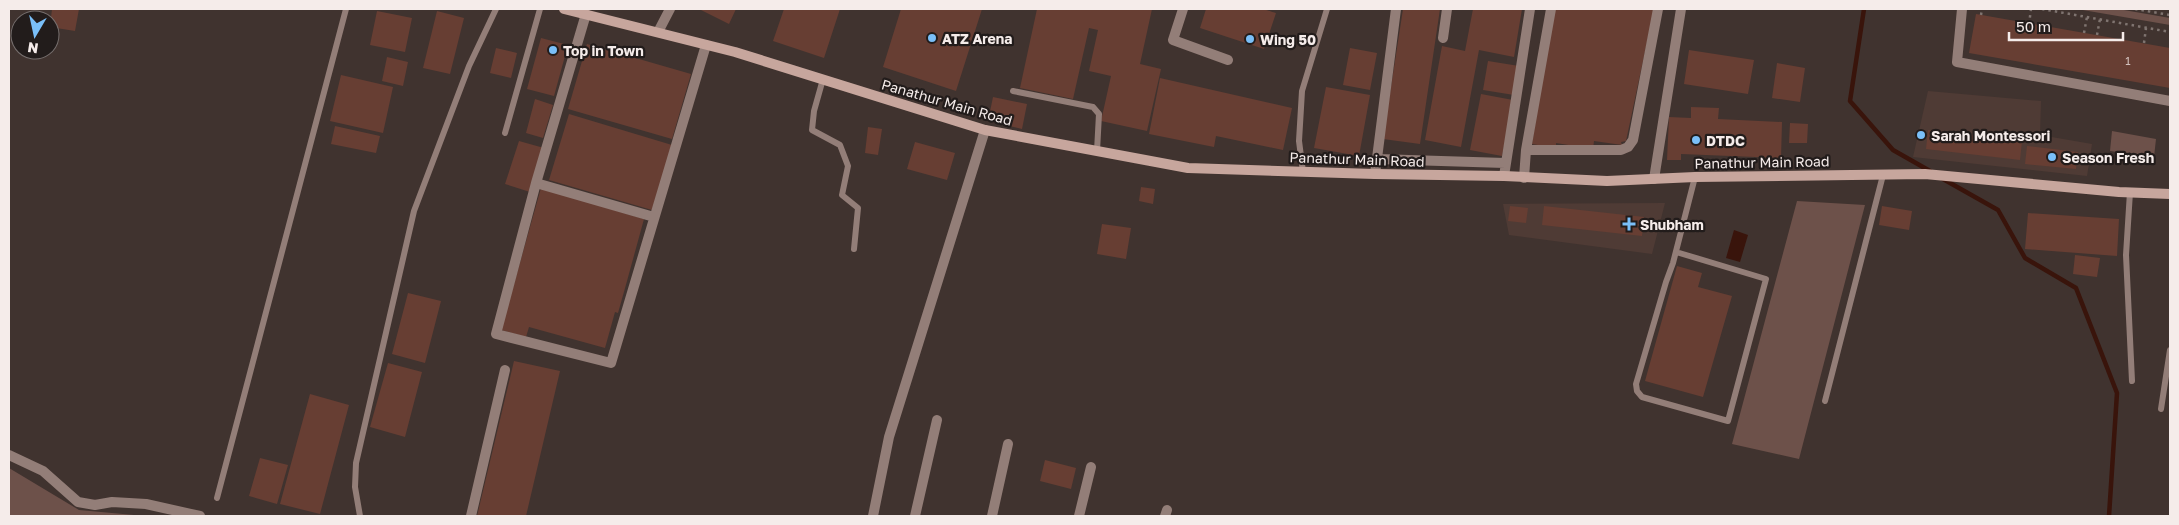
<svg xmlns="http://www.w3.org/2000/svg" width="2179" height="525" viewBox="0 0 2179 525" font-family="'Golos Text',sans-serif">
<rect width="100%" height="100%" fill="#40332f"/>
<path fill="#4f3b35" d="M1928 91 2041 101 2040 135 2092 144 2087 176 1913 157Z
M1665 203 1652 254 1509 235 1503 204Z"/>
<path fill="#6d514a" d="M2077 9H2118L2170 18V25Z
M2112 131 2156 139 2154 157 2110 151Z
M1797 201 1865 205 1799 459 1732 444Z
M9 468 79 510 145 516H9Z"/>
<path fill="#39140b" d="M1734 230 1748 235 1740 262 1726 258Z"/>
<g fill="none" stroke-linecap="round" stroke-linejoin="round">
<path stroke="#39140b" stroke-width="4.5" d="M1864 9 1850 101 1893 150 1930 171
M1943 179 1998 210 2025 258 2076 288 2117 393 2109 516"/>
</g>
<path fill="#673e33" d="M52 9H79L75 31 50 27Z
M699 9H736L729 24Z
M784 9H840L824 58 773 41Z
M901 9H982L956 91 883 67Z
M1037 9H1152L1140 64 1161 69 1147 131 1101 121 1111 76 1089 71 1098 30 1089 28 1073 99 1020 88Z
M1206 9H1263L1276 13 1264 49 1200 28Z
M1403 9H1440L1420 144 1383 139Z
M1473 9H1522L1514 57 1479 50 1461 147 1425 140 1442 46 1465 51Z
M1553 9H1654L1626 141 1621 142 1622 145 1594 141 1593 149 1556 143V148L1532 144Z
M377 11 412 18 405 52 370 45Z
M437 11 464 18 450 74 423 68Z
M1976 14 2170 48V88L1969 53Z
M541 38 568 45 554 96 527 89Z
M587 44 691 74 672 139 568 109Z
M496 48 517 53 511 78 490 73Z
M1350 48 1377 53 1370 90 1343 85Z
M1689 50 1754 60 1748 94 1684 84Z
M387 57 408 62 403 86 382 81Z
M1488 61 1519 66 1514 95 1483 90Z
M1777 63 1805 68 1800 102 1772 98Z
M341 75 393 87 383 133 330 121Z
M1160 78 1292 108 1283 150 1216 136 1214 147 1149 134Z
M1326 87 1370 95 1359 156 1314 148Z
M1481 94 1513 100 1502 156 1470 150Z
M993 97 1027 104 1022 129 988 121Z
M535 99 553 105 543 138 526 133Z
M1691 107 1719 108 1718 119 1782 122 1781 158 1681 154V160H1667L1669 117 1691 118Z
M569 114 672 145 652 210 549 180Z
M1790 123 1808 124 1807 143H1789Z
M335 126 380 136 376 153 331 144Z
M868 127 882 129 878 155 865 153Z
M1928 130 2022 141 2020 160 1926 149Z
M519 141 544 148 530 192 505 184Z
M915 142 955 153 947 180 907 169Z
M2027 146 2078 152 2076 169 2025 164Z
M1141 187 1155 189 1153 204 1139 201Z
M541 188 644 219 627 281 618 313 615 312 605 348 529 327 526 337 501 330Z
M1510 206 1528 208 1526 223 1508 221Z
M1544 206 1644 217 1642 236 1542 225Z
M1882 206 1912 211 1909 230 1879 225Z
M2028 213 2119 219 2117 256 2025 249Z
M1102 224 1131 228 1126 259 1097 254Z
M2075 255 2100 258 2097 277 2073 274Z
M1677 266 1702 273 1698 287 1732 296 1703 397 1645 381Z
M408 293 441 301 425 363 392 354Z
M514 361 560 371 526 516H477Z
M388 363 422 372 405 437 370 427Z
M310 394 349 405 320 514 280 504Z
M260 458 288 465 277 504 249 496Z
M1045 460 1076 468 1071 489 1040 481Z"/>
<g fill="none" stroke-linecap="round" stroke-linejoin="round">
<path stroke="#7f7470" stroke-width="2.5" stroke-dasharray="2.5 4" stroke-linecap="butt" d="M2042 9 2170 32
M2135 9 2170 15
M1981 15 1982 9
M2029 24 2031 9
M2084 33 2087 17
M2097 35 2100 19
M2144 43 2146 28"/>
<path stroke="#937e78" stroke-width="6" d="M823 79 814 111 812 130 840 145 848 166 842 195 858 208 854 249
M1013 91 1093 107 1099 114 1097 151
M505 133 540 9
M1303 172 1299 141 1302 91 1327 9
M2130 192 2126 255 2132 381
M1676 252 1766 279 1728 421 1642 397 1637 391 1636 384 1666 282 1673 263 1695 177
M1825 401 1883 175
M2161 409 2170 350
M217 498 346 9
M360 516 355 487 356 463 414 211 469 66 496 9"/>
<path stroke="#937e78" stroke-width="10" d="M1183 9 1173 40 1228 60
M1962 9 1957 62 2170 101
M586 14 536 183 496 334 611 363 706 45
M658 32 670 9
M1443 38 1447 9
M1526 150H1621L1628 147 1633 140 1658 9
M1377 159 1505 163
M1375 174 1396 9
M1504 176 1530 9
M1524 178 1526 150 1551 9
M1654 179 1681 9
M536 183 654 217
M9 455 43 471 78 502 95 505 112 502 146 504 200 516
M471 516 505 370
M873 516 889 437 985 130
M915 516 937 420
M992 516 1008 444
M1079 516 1091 467
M1165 516 1167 510"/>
<path stroke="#c7a69d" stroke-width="10" d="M564 9 735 52 985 130 1188 168 1375 174 1504 176 1607 181 1695 177 1925 174 2119 192 2170 194"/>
</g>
<g fill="#7abff8" stroke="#221c1b" stroke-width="2">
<circle cx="932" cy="38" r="5"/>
<circle cx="1250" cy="39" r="5"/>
<circle cx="553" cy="50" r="5"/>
<circle cx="1921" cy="135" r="5"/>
<circle cx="1696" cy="140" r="5"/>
<circle cx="2052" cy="157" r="5"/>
<path d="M1626.5 216.5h5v5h5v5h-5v5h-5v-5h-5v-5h5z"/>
</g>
<g text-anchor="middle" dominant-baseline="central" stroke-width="4.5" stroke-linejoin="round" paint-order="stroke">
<g font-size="11" fill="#d2c0bc">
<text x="2128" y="60">1</text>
</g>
<g font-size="14" font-weight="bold" fill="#f5ecea" stroke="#221c1b" text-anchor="start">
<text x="942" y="38">ATZ Arena</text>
<text x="1260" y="39">Wing 50</text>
<text x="563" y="50">Top in Town</text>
<text x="1931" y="135">Sarah Montessori</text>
<text x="1706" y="140">DTDC</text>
<text x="2062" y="157">Season Fresh</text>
<text x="1640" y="224">Shubham</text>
</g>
<g font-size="14" fill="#f5ecea" stroke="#221c1b">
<text transform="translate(947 102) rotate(16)">Panathur Main Road</text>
<text transform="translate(1357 159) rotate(2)">Panathur Main Road</text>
<text transform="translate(1762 162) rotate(-1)">Panathur Main Road</text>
</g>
</g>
<rect width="2179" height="525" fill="none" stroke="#f5ecea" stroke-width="20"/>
<g transform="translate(35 35) rotate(189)"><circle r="24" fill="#221c1b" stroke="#766f6e"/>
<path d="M0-4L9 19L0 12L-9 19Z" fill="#7abff8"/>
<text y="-8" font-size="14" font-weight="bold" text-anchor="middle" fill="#f5ecea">N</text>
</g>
<path d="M2009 32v8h114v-8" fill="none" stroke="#f5ecea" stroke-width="2.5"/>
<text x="2016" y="32" font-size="15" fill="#f5ecea" stroke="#221c1b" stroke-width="4" paint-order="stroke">50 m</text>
</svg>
